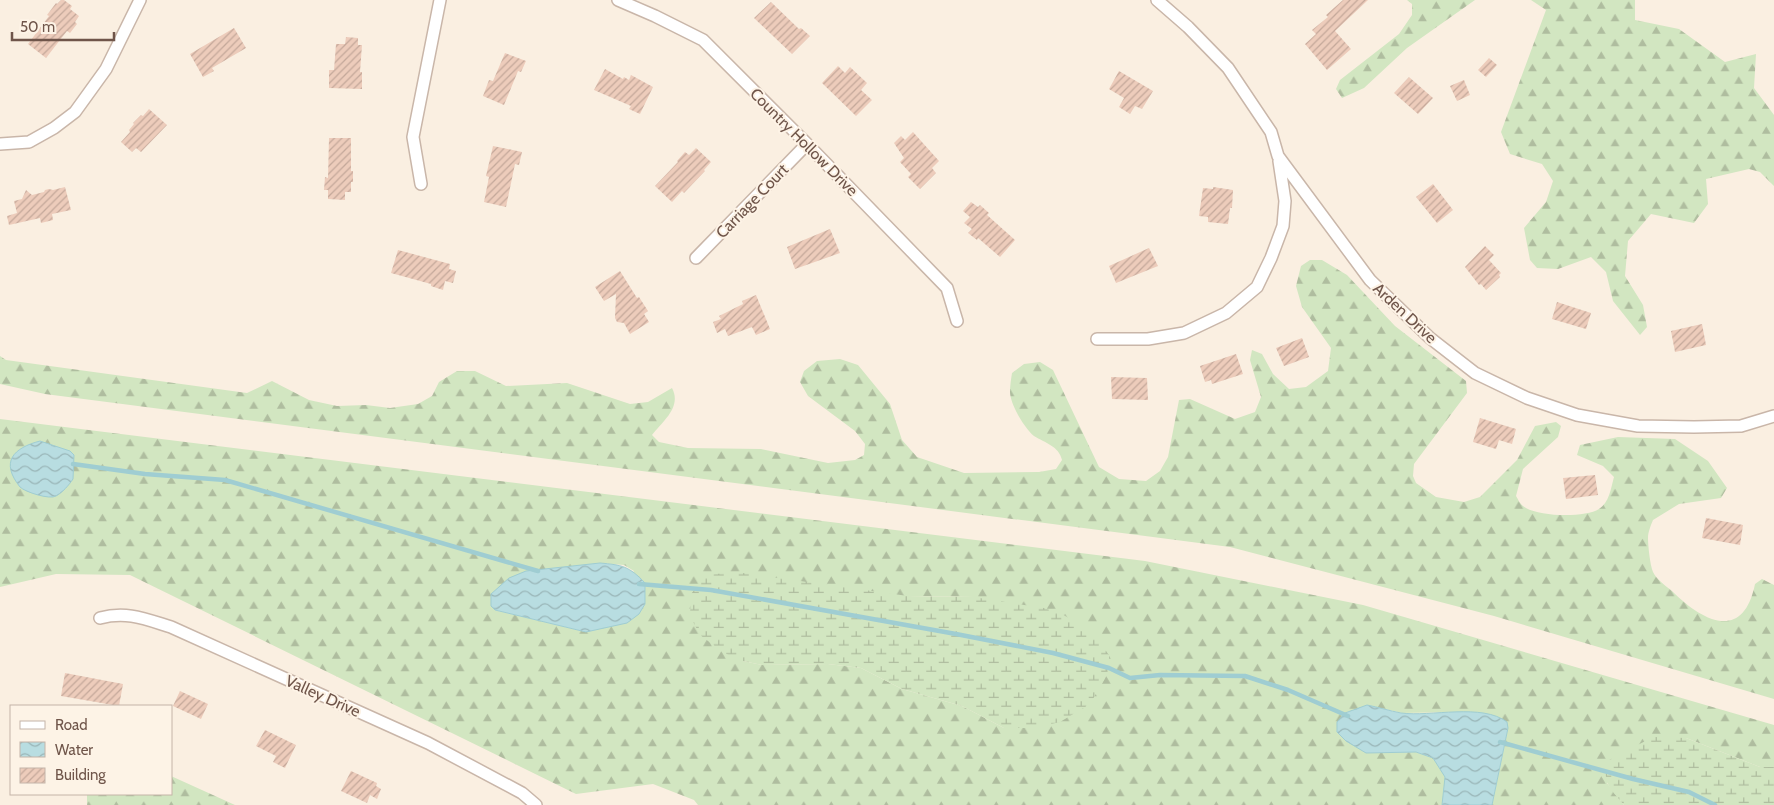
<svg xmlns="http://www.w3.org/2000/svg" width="1774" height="805" viewBox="0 0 1774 805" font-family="Cabin,sans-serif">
<defs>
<pattern id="forest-firs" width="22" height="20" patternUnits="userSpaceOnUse" patternTransform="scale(1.25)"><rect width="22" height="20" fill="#d2e6c1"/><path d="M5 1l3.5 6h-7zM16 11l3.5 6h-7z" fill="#afbd9f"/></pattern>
<pattern id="wetland-marsh" width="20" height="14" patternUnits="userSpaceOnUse" patternTransform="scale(1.25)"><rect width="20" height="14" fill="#d2e6c1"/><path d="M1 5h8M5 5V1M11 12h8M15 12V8" fill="none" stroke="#afbd9f"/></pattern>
<pattern id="water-waves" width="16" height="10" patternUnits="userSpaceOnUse" patternTransform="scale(1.25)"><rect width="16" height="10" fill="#b8dde1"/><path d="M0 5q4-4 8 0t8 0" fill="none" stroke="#9ab6b8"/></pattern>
<pattern id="building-hatch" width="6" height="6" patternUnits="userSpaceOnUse" patternTransform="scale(1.25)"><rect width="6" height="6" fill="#edccbb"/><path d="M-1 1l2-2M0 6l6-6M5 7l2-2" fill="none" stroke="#c4a89a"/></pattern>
</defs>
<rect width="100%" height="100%" fill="#faefe1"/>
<path fill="url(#forest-firs)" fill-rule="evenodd" d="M1407 0H1475L1407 48 1364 88 1342 98 1336 89 1340 80 1399 34 1412 15V4Z
M1531 0H1635V20L1679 29 1725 62 1756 54 1754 88 1774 115V186L1760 172 1749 169 1706 179 1708 204 1694 223 1651 214 1628 241 1625 276 1643 305 1647 327 1640 335 1613 301 1606 272 1591 257 1558 269 1537 268 1530 260 1524 228 1546 202 1553 181 1542 164 1510 154 1501 132 1546 10Z
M1310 260H1322L1347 275 1395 326 1466 381 1467 393 1414 464 1413 476 1416 483 1436 497 1464 502 1480 497 1517 460 1535 426 1556 422 1561 426 1558 437 1523 469 1516 496C1518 499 1520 504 1523 506 1536 517 1585 518 1599 509 1609 503 1611 488 1614 477L1603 466 1577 455 1580 445 1618 437 1675 439 1708 461 1727 488 1721 498 1679 504 1653 520C1651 525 1648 532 1648 538 1648 545 1650 565 1653 572 1656 579 1666 586 1672 591 1702 621 1743 643 1755 584L1762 579 1774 585V699L1494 616 1230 547 45 394 0 384V356L6 360 247 393 272 381 309 400 337 406 366 405 390 408 418 404 432 396 439 382 457 371H475L506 386 567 383 630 404 648 402 672 388C682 407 663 421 652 435L659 442 688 448 761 449 828 463 855 460 864 455 865 444 855 431 808 396 800 382 804 371 817 361 840 359 858 365 890 404 902 440 917 457 964 473 1039 472 1056 469 1062 460C1059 446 1045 443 1034 436 1025 429 1010 404 1010 392 1010 386 1011 379 1012 373L1024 364 1040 362 1053 370 1099 467 1119 479 1146 481 1160 471 1168 457 1179 400 1190 399 1235 419 1255 412 1261 397 1250 360 1252 350 1262 354 1273 374 1289 389 1306 387 1328 371 1331 348 1302 307 1296 286 1301 266Z
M0 419 1145 561 1363 605 1774 725V767H1760L1686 738 1607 783 1624 805H1492L1508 728 1466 712 1402 713 1367 705 1366 753 1416 752 1433 758 1446 777 1442 805H698L694 800 653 784 576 794 130 575 56 574 0 587ZM599 563 624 565 634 571 586 632 495 610 492 606ZM909 596 973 597 1004 728 962 706 902 689 861 668 828 664 762 665 743 661Z
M171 776 235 805H87V794H171Z"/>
<path fill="url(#wetland-marsh)" d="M736 572 908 596 973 597 1044 608 1060 613 1086 628 1109 655V668L1104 680 1090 704 1060 722 1033 728H1004L962 706 902 689 861 668 828 664 762 665 743 661 724 653 700 635 690 616 691 594 706 575Z
M1653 737 1686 738 1760 767H1774V805H1624C1611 789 1600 782 1609 760Z"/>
<path fill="url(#water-waves)" stroke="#9fcdd2" d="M40 441 70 451 74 455 73 479C69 485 62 493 56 496 50 500 25 492 20 487 0 462 13 448 40 441Z
M600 563C622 565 629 566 645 583V604L639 614 627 623 586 632 495 610 491 606V594L509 578 526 571Z
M1367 705C1378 707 1390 711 1401 713 1431 717 1482 703 1507 722L1508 728 1492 805H1442L1445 777 1433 758 1416 752 1366 753 1346 741 1337 732V722L1345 713Z"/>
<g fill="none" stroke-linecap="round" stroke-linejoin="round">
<path stroke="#9fcdd2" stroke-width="4.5" d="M73 464 145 474 225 480 538 571
M639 584 711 590 956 634 1053 653 1109 668 1130 678 1160 675 1245 676 1288 690 1348 716
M1500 742 1633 779 1689 792 1715 805"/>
</g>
<path fill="url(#building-hatch)" d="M61 0H64L72 6 70 9 79 16 75 22 77 24 70 33 67 31 46 58 28 44 49 16 47 15 56 3 57 4Z
M1343 0H1368L1335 31 1351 49 1327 70 1305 44 1316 34 1312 30 1328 17 1326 15Z
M771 2 799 29 801 28 810 36 792 54 754 18Z
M234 28 246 48 212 68 214 71 203 77 190 54Z
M346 37 358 38V45H362L360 72H362V89L329 88V70H334L336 44H345Z
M505 53 526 61 521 72 518 71 504 105 483 96 489 80 493 81Z
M1489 58 1497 65 1486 77 1478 70Z
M838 66 845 73 850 67 867 83 861 90 872 100 856 116 822 83Z
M605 69 623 79 624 77 629 80 631 75 653 87 640 114 629 109 631 106 594 90Z
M1119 71 1153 91 1142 109 1135 106 1130 114 1119 107 1124 98 1109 89Z
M1409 77 1433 98 1418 114 1394 93Z
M1464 80 1470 95 1457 101 1450 86Z
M149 109 167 125 141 152 136 148 132 152 121 142 130 132 129 130 134 124 133 123 141 115 143 116Z
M913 132 939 161 932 168 936 173 920 189 908 177 911 174 900 162 904 158 894 143 901 136 905 140Z
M329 138H351V171H353V182H351V192H345V200L328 199V190H324L325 177 328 178Z
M493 146 522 152 519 165 515 164 506 207 484 202 489 177 486 176Z
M696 148 711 162 704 170 705 171 684 193 682 191 672 202 655 186 678 162 677 161 685 152 689 155Z
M1433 184 1453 210 1437 223 1416 197Z
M65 187 71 210 52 214 53 220 41 223 40 218 9 225 7 216 17 213 14 201 22 199 26 190 32 195 44 192 45 190 49 189 53 190Z
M1213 187 1233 190 1232 208H1230L1228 224 1208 222V217L1199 216 1203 188 1213 189Z
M971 202 978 207 980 205 989 213 987 215 1015 240 1000 257 978 238 977 240 968 233 972 229 964 223 970 217 963 211Z
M830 229 840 253 795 269 787 247Z
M1485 246 1494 255 1489 260 1501 273 1499 275 1500 277 1486 290 1481 284 1479 285 1465 267Z
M1149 248 1158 266 1116 283 1109 266Z
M398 250 450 264 449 269 456 271 453 283 445 281 443 290 431 286V284L391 273Z
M620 271 637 298 639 297 648 311 644 314 649 322 630 334 624 323 617 322 615 318 616 294 604 301 595 287Z
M756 295 770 329 756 335 752 327 728 336 725 329 717 333 713 322 721 319 719 316 743 304 742 301Z
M1557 302 1591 313 1586 329 1552 319Z
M1702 324 1706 345 1675 352 1671 331Z
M1302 338 1309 357 1284 366 1276 348Z
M1236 354 1243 374 1212 384 1211 380 1205 382 1200 366Z
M1111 377 1147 378 1148 400 1112 399Z
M1480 418 1516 429 1512 444 1499 440 1496 449 1473 442Z
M1595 475 1598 495 1566 499 1563 478Z
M1706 518 1743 525 1740 545 1702 538Z
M65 673 123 684 119 706 61 696Z
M180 691 208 704 201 719 173 706Z
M265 730 296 745 285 768 273 762 276 756 256 746Z
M351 771 377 783 376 786 381 789 377 799 370 795 367 803 341 791Z"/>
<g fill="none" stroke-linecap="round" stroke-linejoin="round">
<defs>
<path id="street" d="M618 0 655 16 703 40 807 144 947 288 957 321
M1157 0 1188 27 1228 68 1271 132 1278 156 1370 280 1430 338 1475 373 1527 398 1577 415 1638 426 1694 427 1741 426 1774 416
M0 144 29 142 54 128 75 112 106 69 140 0
M421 184 413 137 440 0
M696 258 807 144
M1097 339H1148L1184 333 1226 313 1257 287 1271 258 1283 226 1285 201 1279 161
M100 618C127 611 145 619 171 627L428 743 522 793 536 805"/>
</defs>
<use href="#street" stroke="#c9b6a9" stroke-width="14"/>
<use href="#street" stroke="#fff" stroke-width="11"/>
</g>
<g text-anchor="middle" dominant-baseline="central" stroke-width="4" stroke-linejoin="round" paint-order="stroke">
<g font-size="16" fill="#6f554a" stroke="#fdf3e6">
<text transform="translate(804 142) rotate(45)">Country Hollow Drive</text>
<text transform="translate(752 201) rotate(-46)">Carriage Court</text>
<text transform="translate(1405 313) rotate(43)">Arden Drive</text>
<text transform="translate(323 696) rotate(24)">Valley Drive</text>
</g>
</g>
<rect x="10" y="705" width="162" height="90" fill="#fdf3e6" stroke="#c4b4a8"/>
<rect x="20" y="721" width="25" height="8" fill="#ffffff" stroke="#c4b4a8"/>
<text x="55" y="730" font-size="15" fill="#6f554a">Road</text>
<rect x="20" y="742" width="25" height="15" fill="url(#water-waves)" stroke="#c4b4a8"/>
<text x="55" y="755" font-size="15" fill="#6f554a">Water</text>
<rect x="20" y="768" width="25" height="15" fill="url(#building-hatch)" stroke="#c4b4a8"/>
<text x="55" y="780" font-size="15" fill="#6f554a">Building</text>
<path d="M12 32v8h102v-8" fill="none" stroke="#6f554a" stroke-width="2.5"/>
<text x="20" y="32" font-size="15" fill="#6f554a" stroke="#fdf3e6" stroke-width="4" paint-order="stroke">50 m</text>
</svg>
